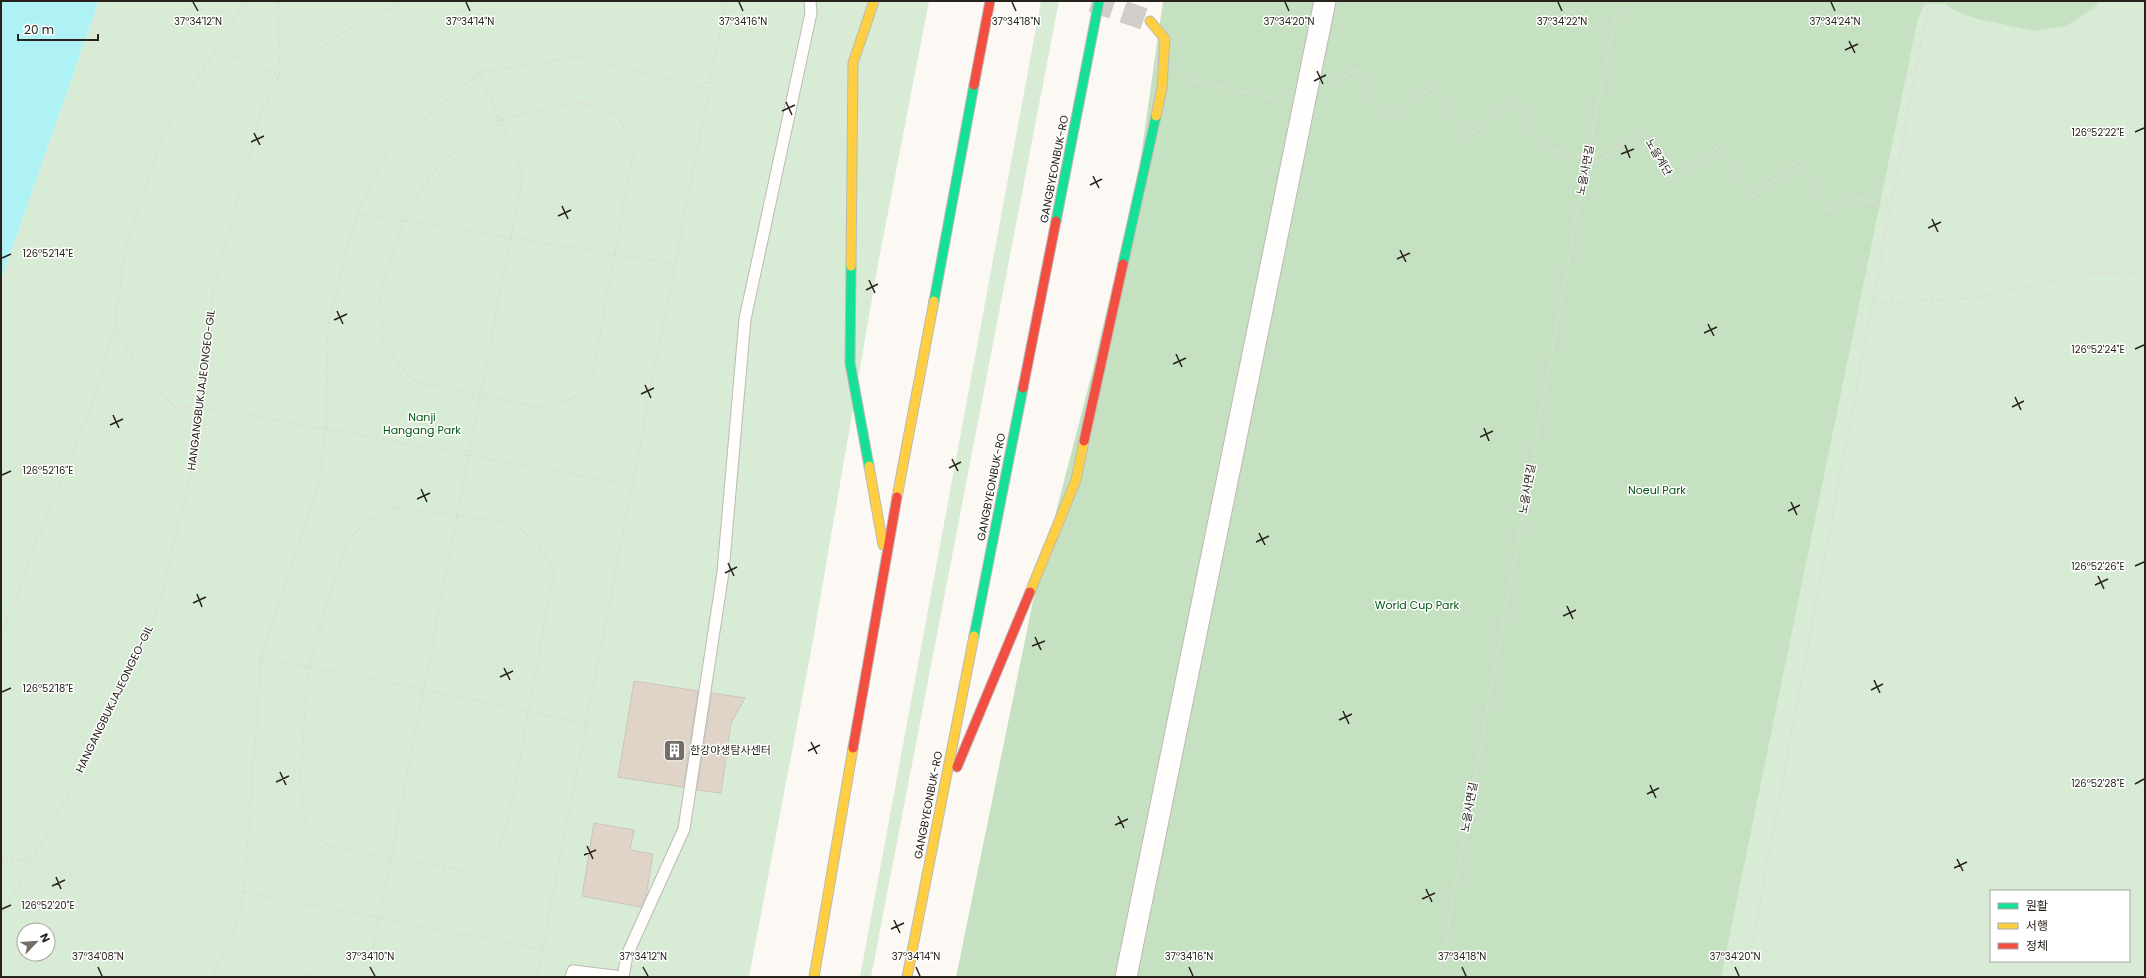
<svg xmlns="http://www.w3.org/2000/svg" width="2146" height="978" viewBox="0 0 2146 978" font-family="Poppins,'Noto Sans KR',sans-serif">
<rect width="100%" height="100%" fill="#fcf8f4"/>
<path fill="#d8ebd4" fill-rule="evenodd" d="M99 1H929L878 264 812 646 749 977H1V280ZM24 930H48V954H24Z
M1041 1H1059L871 977H860Z
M1266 1H2145V977H1047ZM1991 891H2129V961H1991Z"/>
<path fill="#c5e1c1" d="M1163 1H2099L2094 8 2066 26 2035 31 1978 19 1955 11 1945 4H1925L1918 18 1721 977H956L1033 601 1092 373 1138 177Z"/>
<path fill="#aef2f6" d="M1 1H99L1 280Z"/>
<path fill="#e0d4c7" stroke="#cac5c0" d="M634 681 698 691 683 787 618 777Z
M712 693 745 698 731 723 721 793 697 790Z
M594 823 634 830 630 850 653 854 646 896 641 907 582 896Z"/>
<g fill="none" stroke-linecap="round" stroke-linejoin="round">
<path stroke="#d2cdc9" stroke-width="22" stroke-dasharray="22 11" stroke-linecap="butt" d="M1092 1 1150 21"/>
<defs>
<path id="lane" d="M571 977 573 971 623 977
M623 977 627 955 684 829 723 572 745 319 811 13 810 1"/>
<path id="street" d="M1126 977 1325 1"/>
<path id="fast" d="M1056 221 1099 1
M1123 264 1156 116
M851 266 850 363 869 466
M934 301 974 85
M974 636 1023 388"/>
<path id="slow" d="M1150 21 1165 39 1162 88 1156 116
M851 266 853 63 874 1
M869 466 883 545
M897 497 934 301
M1030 592 1076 480 1084 441
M814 977 853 748
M907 977 974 636"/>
<path id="jam" d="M974 85 990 1
M1023 388 1056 221
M1084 441 1123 264
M853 748 897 497
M957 767 1030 592"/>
</defs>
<use href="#lane" stroke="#bdb9b4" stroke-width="13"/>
<use href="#street" stroke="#bdb9b4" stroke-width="23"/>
<use href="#fast" stroke="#bdb9b4" stroke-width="11"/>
<use href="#slow" stroke="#bdb9b4" stroke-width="11"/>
<use href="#jam" stroke="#bdb9b4" stroke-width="11"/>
<path stroke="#dddcda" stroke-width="2.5" stroke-dasharray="2 3" stroke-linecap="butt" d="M278 1 280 75
M214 48 280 75
M1187 79 1279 100
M1333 85 1356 69 1385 120 1433 86 1467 137 1515 102 1544 148 1597 162 1643 130 1674 182 1720 144 1752 197 1796 162 1830 211 1851 197 1890 207
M581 102 615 113 635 144 592 378 576 396 558 404 535 407 419 383 400 367 384 342 380 295 404 220 429 177 465 140 499 120Z
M357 213 675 264
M1871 304 1973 298 2080 274 2145 272
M115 327 138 368 175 407 200 406 632 485
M397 507 513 524 538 544 554 570 508 824 496 851 467 871 330 847 306 822 300 785 308 667 345 546 363 523Z
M1 637 33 550 91 408 115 326 124 254 165 131 245 1
M261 657 586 723
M1 860H32
M245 892 543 950
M1 917 76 780 160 603 195 455 214 285 262 110 280 75 365 18 406 1
M213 977 240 915 244 892 261 657 319 484 326 429 328 323 357 213 388 150 479 72 580 57 709 89
M295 977 300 974 322 977
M368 977 523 174 479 72
M537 977 726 1
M1439 977 1587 158 1619 1
M1746 977 1929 1"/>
<use href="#lane" stroke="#fffefd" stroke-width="11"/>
<use href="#street" stroke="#fffefd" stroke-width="21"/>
<use href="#fast" stroke="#16e098" stroke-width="9"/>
<use href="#slow" stroke="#ffcf43" stroke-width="9"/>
<use href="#jam" stroke="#f24e42" stroke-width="9"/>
</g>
<path fill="none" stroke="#28221c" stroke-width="1.5" d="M193 2 198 11M466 2 470 11M739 2 743 11M1012 2 1016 11M1285 2 1289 11M1558 2 1562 11M1831 2 1835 11M1849 41 1855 53M1845 50 1858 44M1317 71 1323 84M1314 81 1326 75M786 102 792 115M782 111 795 105M2135 132 2144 128M254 133 260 145M251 142 264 136M1625 145 1630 158M1621 154 1634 149M1093 176 1099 188M1090 185 1102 179M562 206 568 219M558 216 571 210M1932 219 1938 232M1928 228 1941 222M1400 250 1406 262M2 258 11 254M1397 259 1410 253M869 280 875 293M866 290 878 284M337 311 343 324M334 320 347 314M1708 324 1714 336M1704 333 1717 327M2135 349 2144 345M1176 354 1182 367M1173 364 1186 358M645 385 651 398M641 394 654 388M2015 397 2021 410M2012 407 2024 401M113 415 119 428M110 425 123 419M1484 428 1489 441M1480 437 1493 431M952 459 958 471M949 468 961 462M2 475 11 471M421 489 427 502M417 499 430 493M1791 502 1797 515M1788 511 1800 505M1259 533 1265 545M1256 542 1269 536M728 563 734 576M2135 566 2144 562M725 573 737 567M2098 576 2104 589M2095 585 2108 579M197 594 202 607M193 603 206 597M1567 606 1573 619M1563 616 1576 610M1035 637 1041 650M1032 646 1045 641M504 668 510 680M500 677 513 671M1874 680 1880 693M1871 690 1883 684M2 692 11 688M1343 711 1349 724M1339 720 1352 714M811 742 817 754M808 751 820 745M280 772 286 785M276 782 289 776M2135 784 2144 779M1650 785 1656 798M1647 794 1659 788M1118 816 1124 828M1115 825 1128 819M587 846 593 859M584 855 596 850M1957 859 1963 871M1954 868 1967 862M56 877 61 889M52 886 65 880M1426 889 1432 902M1422 899 1435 893M2 909 11 905M894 920 900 933M891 929 904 923M98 967 102 976M370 967 375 976M643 967 648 976M916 967 920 976M1189 967 1193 976M1462 967 1466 976M1735 967 1739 976"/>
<defs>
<symbol id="building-square" viewBox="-11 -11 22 22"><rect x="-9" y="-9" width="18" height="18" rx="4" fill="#726d68" stroke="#fff"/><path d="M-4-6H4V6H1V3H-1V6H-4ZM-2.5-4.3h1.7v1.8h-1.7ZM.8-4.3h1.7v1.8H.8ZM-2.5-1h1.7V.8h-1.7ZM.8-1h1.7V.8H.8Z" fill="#fff"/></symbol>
</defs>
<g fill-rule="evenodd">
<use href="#building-square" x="662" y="738" width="25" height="25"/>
</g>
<g text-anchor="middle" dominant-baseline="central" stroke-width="3" stroke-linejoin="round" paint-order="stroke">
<g font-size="11" fill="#28221c" stroke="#fff">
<text transform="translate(1659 157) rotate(59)">노을계단</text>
<text transform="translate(1054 169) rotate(-79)">GANGBYEONBUK-RO</text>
<text transform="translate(1585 170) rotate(-79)">노을사면길</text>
<text transform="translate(201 390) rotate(-83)">HANGANGBUKJAJEONGEO-GIL</text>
<text transform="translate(991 487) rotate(-79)">GANGBYEONBUK-RO</text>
<text transform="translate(1527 489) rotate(-80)">노을사면길</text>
<text transform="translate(114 699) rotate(-64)">HANGANGBUKJAJEONGEO-GIL</text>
<text transform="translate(928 805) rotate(-79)">GANGBYEONBUK-RO</text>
<text transform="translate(1469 807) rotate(-80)">노을사면길</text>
</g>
<g font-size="11" fill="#025611" stroke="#fff">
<text x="422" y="417">Nanji<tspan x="422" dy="13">Hangang Park</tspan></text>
<text x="1657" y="490">Noeul Park</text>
<text x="1417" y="605">World Cup Park</text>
</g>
<g font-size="11" fill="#28221c" stroke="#fff" text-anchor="start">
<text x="690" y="750">한강야생탐사센터</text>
</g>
</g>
<g font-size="10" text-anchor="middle" fill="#28221c" stroke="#fff" stroke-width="3" stroke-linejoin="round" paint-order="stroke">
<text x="198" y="25">37°34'12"N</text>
<text x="470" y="25">37°34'14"N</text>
<text x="743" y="25">37°34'16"N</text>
<text x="1016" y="25">37°34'18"N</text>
<text x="1289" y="25">37°34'20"N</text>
<text x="1562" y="25">37°34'22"N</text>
<text x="1835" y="25">37°34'24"N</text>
<text x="2098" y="136">126°52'22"E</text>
<text x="48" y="257">126°52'14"E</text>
<text x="2098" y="353">126°52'24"E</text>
<text x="48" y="474">126°52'16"E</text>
<text x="2098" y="570">126°52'26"E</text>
<text x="48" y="692">126°52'18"E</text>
<text x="2098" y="787">126°52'28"E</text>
<text x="48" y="909">126°52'20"E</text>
<text x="643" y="960">37°34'12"N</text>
<text x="916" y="960">37°34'14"N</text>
<text x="1189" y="960">37°34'16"N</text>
<text x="1462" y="960">37°34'18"N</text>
<text x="1735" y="960">37°34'20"N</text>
<text x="98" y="960">37°34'08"N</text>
<text x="370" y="960">37°34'10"N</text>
</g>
<rect width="2146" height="978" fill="none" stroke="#28221c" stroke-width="4"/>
<rect x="1990" y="890" width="140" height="72" fill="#ffffff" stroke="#a9a7a4"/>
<rect x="1998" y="903" width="20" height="6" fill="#16e098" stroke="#a9a7a4"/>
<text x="2026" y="910" font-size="12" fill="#28221c">원활</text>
<rect x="1998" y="923" width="20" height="6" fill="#ffcf43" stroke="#a9a7a4"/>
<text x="2026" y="930" font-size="12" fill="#28221c">서행</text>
<rect x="1998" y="943" width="20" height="6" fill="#f24e42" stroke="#a9a7a4"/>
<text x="2026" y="950" font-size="12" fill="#28221c">정체</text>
<g transform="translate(36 942) rotate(65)"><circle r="19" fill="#ffffff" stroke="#a9a7a4"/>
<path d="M0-3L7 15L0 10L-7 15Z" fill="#726d68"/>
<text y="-6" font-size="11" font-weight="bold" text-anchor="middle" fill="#28221c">N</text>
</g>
<path d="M18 34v6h80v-6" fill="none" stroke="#28221c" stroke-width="2"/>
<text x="24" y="34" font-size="12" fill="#28221c" stroke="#ffffff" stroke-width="3" paint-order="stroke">20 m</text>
</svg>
